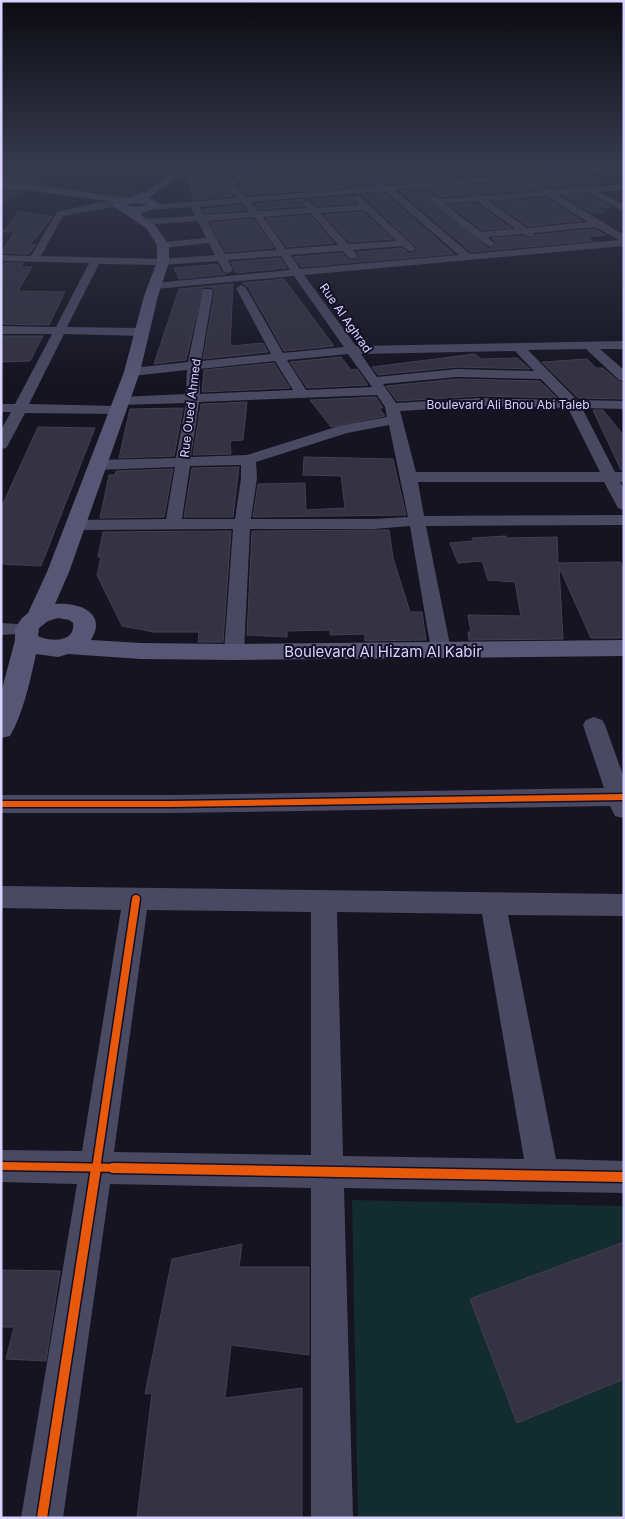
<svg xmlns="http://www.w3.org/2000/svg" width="625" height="1519" viewBox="0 0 625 1519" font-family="Inter,sans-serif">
<rect width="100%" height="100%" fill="#161421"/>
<path fill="#132c2d" d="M1 180 49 184H82L86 187 103 185 137 187V192L144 193C115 205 43 189 9 185L1 183Z
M352 1200 624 1206V1518H358Z"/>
<path fill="#343243" stroke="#433f54" d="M195 167 239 171 226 183 228 189 233 196 194 200 186 174Z
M285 167H334L370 186 247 195 239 186 252 173 298 179Z
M352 167H409L377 175 378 178 383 180 425 171 427 168 425 167 575 168 388 184Z
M1 175 47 179 38 184 1 181Z
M588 175 603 184 551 188 547 186 541 189 481 194 473 190 469 192V195L440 197 435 194 428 195V201L489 249 497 244 492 238 523 236 531 239 535 235 595 229 605 235 587 237 593 241 471 252 400 191Z
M1 191 22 192 1 203Z
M384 193 454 254 301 267 293 257 342 253 348 259 353 261 360 256 357 252 402 248 410 254 417 251V248L362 195Z
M588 194 611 207 597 208 604 212 592 213 564 196Z
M351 196 355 203 317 206 309 199Z
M547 198 582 221 528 226 493 202Z
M305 199 301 203 303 206 260 209 255 204Z
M476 203 511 228 482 230 450 205Z
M241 205 246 210 205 213 202 209Z
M19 211 52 217 29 246 36 244 29 254 1 253 14 232H3Z
M363 212 393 239 349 242 324 215Z
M310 215 334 243 287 247 266 219Z
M253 219 274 248 226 252 210 223Z
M280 258 287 268 236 273 231 262Z
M1 263H23L21 267H32L18 291 65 292 49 325 1 324Z
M217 264 222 273 226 274 179 279 174 268Z
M284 279 334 346 284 351 248 287 242 283Z
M233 284 230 346 263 343 268 352 203 359 215 291 211 287H203L186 360 154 364 179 289Z
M1 336H43L30 361 1 362Z
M475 354 481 359 517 358 530 369 457 367 378 375 372 367Z
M341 357 351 370 357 369 368 385 307 388 290 362Z
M587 359 596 368H603L618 381 624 383V399L578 398 542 362Z
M274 363 290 388 202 392 204 370Z
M457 379 540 381 557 398 481 396 397 401 386 386Z
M376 397 383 408H379L385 416 331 427 310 400Z
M247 402 243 440 230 441 231 454 193 455 201 404Z
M183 408 174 456 119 458 130 409Z
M593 410H603L624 436V470H621Z
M38 427 95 428 41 566 1 564V508Z
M304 457 393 459 406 515 253 517 258 484 305 483 306 510 345 508 341 476 303 475Z
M239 467 233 517H184L192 468Z
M173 469 164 517 100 518 109 475H115L116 471Z
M389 530 393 558 410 612H422L426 640 365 641V634L330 635V630L287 631V637L247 635 252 531Z
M231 531 223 642H198L199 632H154L122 626 97 575 101 557H98L103 532Z
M506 536 507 538 557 537 558 563 620 562 624 569V638H591L559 567 563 639 469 640 468 632H471L468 615 521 616 515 582 488 580 482 561 458 563 450 543 474 541 472 538Z
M624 1242V1379L517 1423 470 1299Z
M242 1244 239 1267H309V1355L231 1345 225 1398 302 1388V1518H137L152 1393 145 1394 172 1259Z
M1 1270 60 1271 46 1361 6 1359 14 1327H1Z"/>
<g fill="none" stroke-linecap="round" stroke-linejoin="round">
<path fill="#4a4962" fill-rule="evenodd" d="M247 167H256L236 184 237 187 246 197 377 187 336 167H347L388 186 602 167H622L592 173 395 190 470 254 619 240 595 227 534 233 533 236 530 237 523 234 487 237 495 244 490 247 475 237 429 200V196H435L439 199 471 197V193L474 192 481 196 542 191 546 188 551 190 624 184V190L599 192 624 205V212L588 192 558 195 624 235V246L304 275 356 346 624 341V349H600L624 370V381L619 380 586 349 528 350 577 400 624 401V409L582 408 615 472H624V482H620L624 489V510L618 508 604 482H418L424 516 624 515V525L426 526 451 650 448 655 441 656 434 655 431 650 410 526 374 529H250L244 652 241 657 234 659 227 657 224 652 233 529 76 530 70 529 68 525 70 521 76 520 166 519 175 467 97 470 92 468 89 465 92 462 97 460 176 458 186 403 121 405 114 401 121 397 186 394 187 370 132 376 126 372 132 368 188 362 203 289H211L213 291 201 361 271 354 236 288 241 285 246 288 283 353 344 347 294 276 155 289 150 286 155 283 290 270 281 256 228 260 233 270 228 273 224 272 218 261 163 265 99 264 67 327 142 328 148 332 142 336 64 334 29 404 117 406 124 410 117 414 25 413 8 445 6 448 1 449V430L11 412H1V404H15L52 334H1V326L56 327 89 263 1 261V255L31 256 57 212 95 203 120 200 123 201V205L63 216 41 256 163 259 215 255 209 243 163 248 158 245 163 242 206 238 198 221 144 225 139 222 144 219 195 216 191 207 148 210V206L151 205 237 198 229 188 228 183ZM385 191 459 255 300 269 290 255 343 251 349 258 353 259 358 256 353 250 402 246 411 252 416 249 359 195 352 197 359 205 316 208 307 200 303 203 307 208 259 211 251 202ZM547 196 588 222 527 228 488 201ZM477 201 516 229 481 232 445 204ZM242 203 250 212 204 215 199 207ZM364 210 397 241 348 244 320 213ZM311 213 338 245 286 249 263 217ZM254 217 277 250 225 254 207 221ZM515 351 534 371 457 369 377 377 361 354ZM348 354 372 387 306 390 287 360ZM275 361 293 390 200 394V369ZM457 377 541 379 561 400 481 398 396 403 383 384ZM377 395 385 407 387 417 339 426 247 455 191 457 199 402ZM481 406 568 408 600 472H416L400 411ZM389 425 408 517 374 519H251L257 478 256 462 347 433ZM241 465V478L235 519H182L190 466Z
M418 167 425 169 383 178 379 176Z
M1 623 33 625 36 629 33 633 1 635Z
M594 717 602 720 605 725 624 778 623 818 615 816 610 806 171 813H1V795H171L604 788 583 725 586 720Z
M1 886 624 894V916L508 915 556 1159 624 1161V1193L344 1188 353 1518H311V1188L110 1184 63 1518H21L77 1184 1 1182V1150L82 1151 121 910 1 908ZM147 910 311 912V1155L114 1152ZM337 912 482 914 524 1159 343 1156Z"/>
<path fill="#575674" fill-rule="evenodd" d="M181 167H193L148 198 153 199 160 205 159 207 140 214 154 224 169 245V262L158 296 140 372 69 572 55 604C78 602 108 612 91 640L141 643 234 644 624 640V656L234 660 141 659 68 654 58 657 36 654C30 681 24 711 10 736L1 738V693L15 640V628L22 618 28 613 47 572 124 372 144 296 157 262V245L146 228 113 206 115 202 32 191 1 189V183L32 185 128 198 144 192ZM133 203 146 204 147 205 136 207 125 205ZM58 618 69 620 73 623C76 643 50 642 38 636L39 628 48 621Z"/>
<defs>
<path id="cycleway-far2" d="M1 804H171L624 797"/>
<path id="cycleway-far1" d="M1 1166 184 1169
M96 1169 136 899"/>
<path id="cycleway" d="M113 1168 624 1177
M42 1518 96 1168"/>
</defs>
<use href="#cycleway-far2" stroke="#130f26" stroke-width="9"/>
<use href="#cycleway-far1" stroke="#130f26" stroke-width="11"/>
<use href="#cycleway" stroke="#130f26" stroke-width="13"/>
<use href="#cycleway-far2" stroke="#e8590c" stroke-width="6"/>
<use href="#cycleway-far1" stroke="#e8590c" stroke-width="8"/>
<use href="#cycleway" stroke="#e8590c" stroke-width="10"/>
</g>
<linearGradient id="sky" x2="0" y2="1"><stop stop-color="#0c0b12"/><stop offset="0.44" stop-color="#363a4e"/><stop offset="1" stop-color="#363a4e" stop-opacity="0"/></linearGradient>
<rect width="625" height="380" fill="url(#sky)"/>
<g text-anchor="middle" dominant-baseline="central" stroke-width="4" stroke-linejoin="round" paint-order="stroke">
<g font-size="12" fill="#d9d4ff" stroke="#130f26">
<text transform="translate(346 318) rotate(55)">Rue Al Aghrad</text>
<text x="508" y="404">Boulevard Ali Bnou Abi Taleb</text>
<text transform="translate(190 408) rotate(-83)">Rue Oued Ahmed</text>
</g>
<g font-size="15" fill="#d9d4ff" stroke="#130f26">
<text x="383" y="651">Boulevard Al Hizam Al Kabir</text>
</g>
</g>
<rect width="625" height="1519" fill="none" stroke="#d9d4ff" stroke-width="5"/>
</svg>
